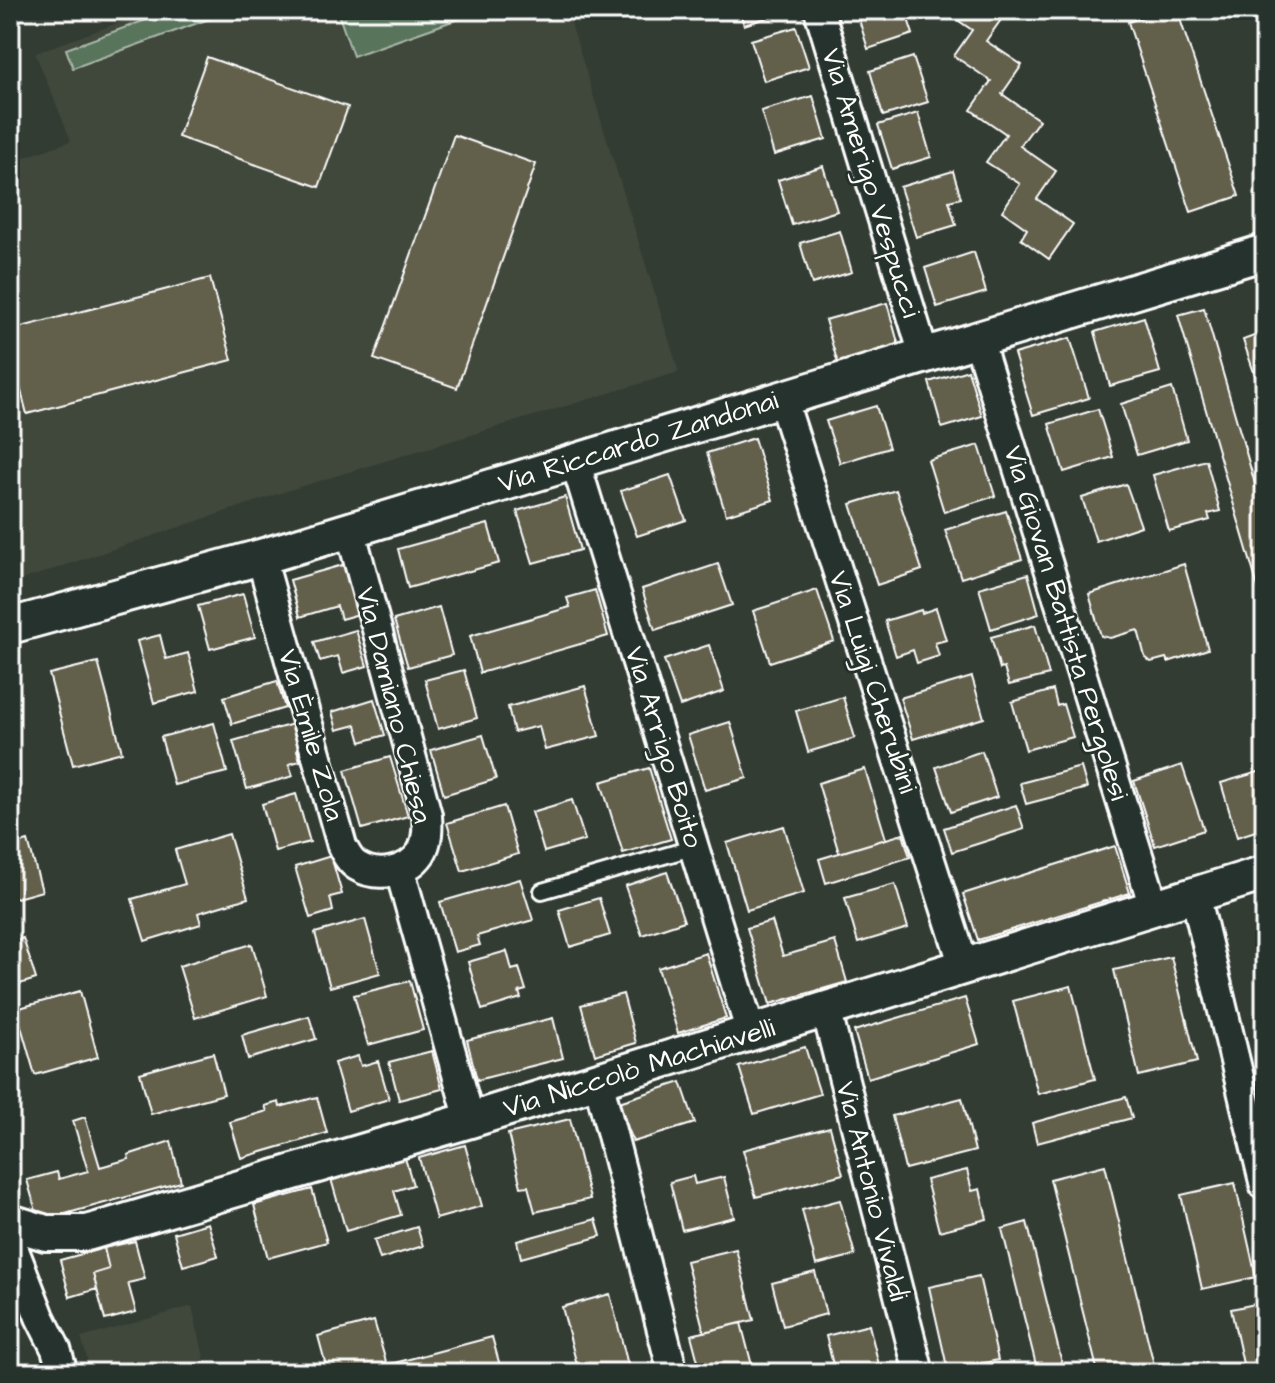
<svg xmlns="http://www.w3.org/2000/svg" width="1275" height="1383" viewBox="0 0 1275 1383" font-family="'Architects Daughter',sans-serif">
<rect width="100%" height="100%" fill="#323c33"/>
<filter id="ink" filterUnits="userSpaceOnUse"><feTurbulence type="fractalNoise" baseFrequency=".0125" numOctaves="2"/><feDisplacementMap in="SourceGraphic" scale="16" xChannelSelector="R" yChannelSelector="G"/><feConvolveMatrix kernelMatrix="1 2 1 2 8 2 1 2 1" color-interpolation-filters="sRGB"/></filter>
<g filter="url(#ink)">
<path fill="#40463a" d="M153 10H567L679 372 293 489 10 584V162L71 141 35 53Z
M192 1306 208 1373H91L81 1338Z"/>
<path fill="#58755c" stroke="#acbaae" stroke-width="2" d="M173 10H234L73 68 66 49Z
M337 10H462L464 17 353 56Z"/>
<path fill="#625e4b" stroke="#fff" stroke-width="2" d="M739 10H791L744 25Z
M856 10H905L913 34 868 49Z
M943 10H1000L1005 14 986 41 1022 65 1002 94 1039 120 1020 146 1056 171 1037 199 1073 224 1049 259 1021 239 1027 229 1002 211 1020 184 986 162 1006 134 971 110 991 81 954 56 972 30Z
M1164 10H1177L1239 196 1191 212 1128 22Z
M796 27 809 67 764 81 751 40Z
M207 57 348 107 319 187 178 137Z
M913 57 928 102 883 116 870 71Z
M813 96 826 139 774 155 761 111Z
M918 113 931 157 892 169 878 125Z
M454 135 536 164 457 388 374 359Z
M823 166 837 211 792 225 778 180Z
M953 171 961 198 949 201 956 225 916 237 900 187Z
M840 231 852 272 812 284 800 243Z
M974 252 986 292 937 307 925 268Z
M210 278 232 360 27 414 10 349V330Z
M887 303 900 350 839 367 825 320Z
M1204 308 1265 518V611L1178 315Z
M1144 317 1160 372 1110 386 1095 332Z
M1265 332V432L1253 395 1261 393 1243 340Z
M1070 338 1089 398 1033 415 1014 354Z
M968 370 982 416 942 428 929 382Z
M1172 388 1187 440 1137 455 1121 404Z
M876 406 889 448 840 463 826 421Z
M1098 409 1113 457 1064 472 1049 424Z
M754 438 773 500 726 515 707 453Z
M979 445 995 496 944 512 928 460Z
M1206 460 1220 511 1208 514 1210 520 1169 531 1153 475Z
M670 475 686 520 637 536 621 491Z
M1126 484 1141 526 1096 541 1082 498Z
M896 490 922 570 877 585 851 504Z
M565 497 580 550 533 563 517 511Z
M1006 511 1022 559 961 578 945 530Z
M488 524 499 563 408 588 398 549Z
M346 564 359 614 341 619 337 606 300 617 290 580Z
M718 564 732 605 655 630 642 589Z
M1184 564 1208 649 1168 662 1166 658 1151 662 1145 657 1138 630 1110 638 1101 636 1089 594Z
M1028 574 1039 614 991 629 979 588Z
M595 590 608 636 480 673 470 636 570 607 567 598Z
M817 590 834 641 770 662 753 611Z
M243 594 255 637 210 649 198 606Z
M439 607 452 655 408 667 394 620Z
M936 608 946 640 935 643 939 656 917 663 913 650 896 656 885 621 921 610 922 613Z
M1035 625 1049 675 1009 685 1004 668 1000 669 991 637Z
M356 630 367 666 343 673 338 656 320 661 314 642Z
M160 635 166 659 188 653 198 691 154 703 137 641Z
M709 645 724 691 680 706 664 660Z
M98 662 122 752 73 765 49 674Z
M464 670 477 718 438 729 425 680Z
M972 677 984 718 913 739 900 698Z
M277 681 285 708 232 724 224 697Z
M585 686 599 736 545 750 539 726 514 732 508 707Z
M1053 690 1057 706 1063 704 1073 737 1026 750 1012 702Z
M843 697 855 738 808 752 796 711Z
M374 699 385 735 361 742 356 725 337 730 332 712Z
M730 722 747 778 705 790 688 735Z
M214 723 227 772 174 785 161 737Z
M293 724 301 749 297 750 300 761 289 764 293 776 247 789 233 741Z
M483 735 496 779 444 795 431 750Z
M982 751 997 797 951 812 936 767Z
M390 757 408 816 362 829 345 770Z
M1182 765 1204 830 1155 846 1134 781Z
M1081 767 1087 788 1026 804 1020 783Z
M649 768 671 839 623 853 601 782Z
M865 769 886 839 839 853 818 783Z
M1265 770V828L1237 837 1221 783Z
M296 794 310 842 275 851 262 804Z
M10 796 18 824 10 827Z
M572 800 585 840 544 852 532 812Z
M1016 805 1024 829 952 852 944 828Z
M504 806 518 854 462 871 447 823Z
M784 826 804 893 747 910 727 843Z
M229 834 248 898 198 913 201 924 145 941 132 899 185 884 175 850Z
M903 834 910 857 826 883 819 859Z
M28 841 42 891 10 900V846Z
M1115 846 1130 893 978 940 963 894Z
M331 856 342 894 330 897 333 911 310 918 295 867Z
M667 872 684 921 642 935 625 886Z
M520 879 533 920 477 936 480 945 455 952 440 902Z
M895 884 908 928 858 943 845 898Z
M599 898 610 935 570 947 559 910Z
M365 919 380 973 330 987 315 933Z
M772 921 783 956 835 941 847 982 770 1004 747 928Z
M23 938 36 979 10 987V942Z
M252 944 267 996 195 1018 179 966Z
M507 951 512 970 519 968 526 990 519 992 521 998 482 1010 468 962Z
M706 953 726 1018 678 1033 658 968Z
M1171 957 1197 1062 1139 1076 1114 970Z
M410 981 423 1030 368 1045 354 995Z
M1071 986 1095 1079 1038 1094 1013 1001Z
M80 991 98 1057 35 1075 16 1009Z
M623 994 636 1043 595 1055 581 1005Z
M965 998 979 1044 868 1078 854 1031Z
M309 1016 316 1039 248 1059 242 1035Z
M553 1018 563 1058 477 1080 467 1040Z
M805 1047 820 1094 754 1114 739 1067Z
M432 1051 442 1089 399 1100 389 1062Z
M213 1053 224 1094 151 1114 140 1073Z
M358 1056 361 1066 378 1061 389 1099 348 1111 334 1063Z
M681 1082 695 1123 633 1142 619 1102Z
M317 1097 327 1133 241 1158 230 1122 267 1111 265 1106 279 1102 280 1107Z
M1126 1097 1132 1118 1037 1143 1032 1123Z
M962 1098 975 1151 905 1169 892 1116Z
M85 1117 100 1167 129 1159 128 1155 171 1141 181 1182 54 1217 36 1211 27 1180 57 1172 59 1179 88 1171 73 1121Z
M570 1119 590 1199 535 1212 528 1186 521 1187 508 1134Z
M830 1127 843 1174 756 1197 743 1150Z
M465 1145 482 1206 436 1219 419 1158Z
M405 1158 413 1185 394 1191 401 1215 346 1231 331 1179Z
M1105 1165 1156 1373H1098L1050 1179Z
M967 1170 972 1191 980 1189 987 1219 939 1231 926 1180Z
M693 1176 695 1184 724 1177 734 1217 682 1230 670 1182Z
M1235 1183 1256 1277 1202 1289 1181 1195Z
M312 1189 327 1242 268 1258 254 1205Z
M840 1200 855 1255 816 1265 802 1210Z
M596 1219 601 1236 521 1258 517 1241Z
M1027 1222 1063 1367 1040 1373H1038L1002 1229Z
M208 1223 218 1256 183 1266 174 1233Z
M417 1227 423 1246 380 1259 374 1240Z
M135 1241 145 1279 128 1283 136 1312 105 1320 93 1274 109 1269 104 1248Z
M104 1248 109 1269 93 1274 97 1289 70 1297 60 1260Z
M736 1249 754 1320 704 1332 686 1261Z
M815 1272 826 1314 783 1326 772 1283Z
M979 1276 998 1360 948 1371 929 1287Z
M610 1294 630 1373H579L562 1307Z
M1265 1302V1373H1245L1231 1309Z
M374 1321 387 1365 492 1337 502 1373H328L318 1336Z
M741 1323 754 1373H701L691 1335Z
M869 1325 881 1373H835L826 1336Z"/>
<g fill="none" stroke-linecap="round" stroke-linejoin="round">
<defs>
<path id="service" d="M542 891 695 847"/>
<path id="minor" d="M819 10 924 355
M978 339 1154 907
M782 398 964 966
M575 461 751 1033
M261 557 342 846C346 854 350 862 357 866 378 879 408 872 421 853 428 841 428 828 427 815L350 529
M400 871 470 1120
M1195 894 1265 1186
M826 1009 919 1373
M598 1080 673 1373
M12 1245 40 1317 56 1349 63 1373"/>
<path id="tertiary" d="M10 626 261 557 1265 252
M10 1222 46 1233H87L470 1120 1265 873"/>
</defs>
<use href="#service" stroke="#fff" stroke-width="20"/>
<use href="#minor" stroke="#fff" stroke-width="34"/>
<use href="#tertiary" stroke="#fff" stroke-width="40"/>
<use href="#service" stroke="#26332d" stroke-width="14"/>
<use href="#minor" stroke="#26332d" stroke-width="28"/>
<use href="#tertiary" stroke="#26332d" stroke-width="34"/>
</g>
</g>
<g text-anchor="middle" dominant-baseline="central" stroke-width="6" stroke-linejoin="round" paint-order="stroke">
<g font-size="28" fill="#fff" stroke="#26332d">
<text transform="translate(871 183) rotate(73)">Via Amerigo Vespucci</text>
<text transform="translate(638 442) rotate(-17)">Via Riccardo Zandonai</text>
<text transform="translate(1066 623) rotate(73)">Via Giovan Battista Pergolesi</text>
<text transform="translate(873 682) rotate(72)">Via Luigi Cherubini</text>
<text transform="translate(394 705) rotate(76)">Via Damiano Chiesa</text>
<text transform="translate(311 735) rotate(74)">Via Èmile Zola</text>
<text transform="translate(664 747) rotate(73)">Via Arrigo Boito</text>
<text transform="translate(639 1068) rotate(-17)">Via Niccolò Machiavelli</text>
<text transform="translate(872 1191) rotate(76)">Via Antonio Vivaldi</text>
</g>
</g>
<rect width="1275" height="1383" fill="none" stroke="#26332d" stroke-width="40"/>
<rect x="20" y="20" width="1235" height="1343" fill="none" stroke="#fff" stroke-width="3" filter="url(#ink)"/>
</svg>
